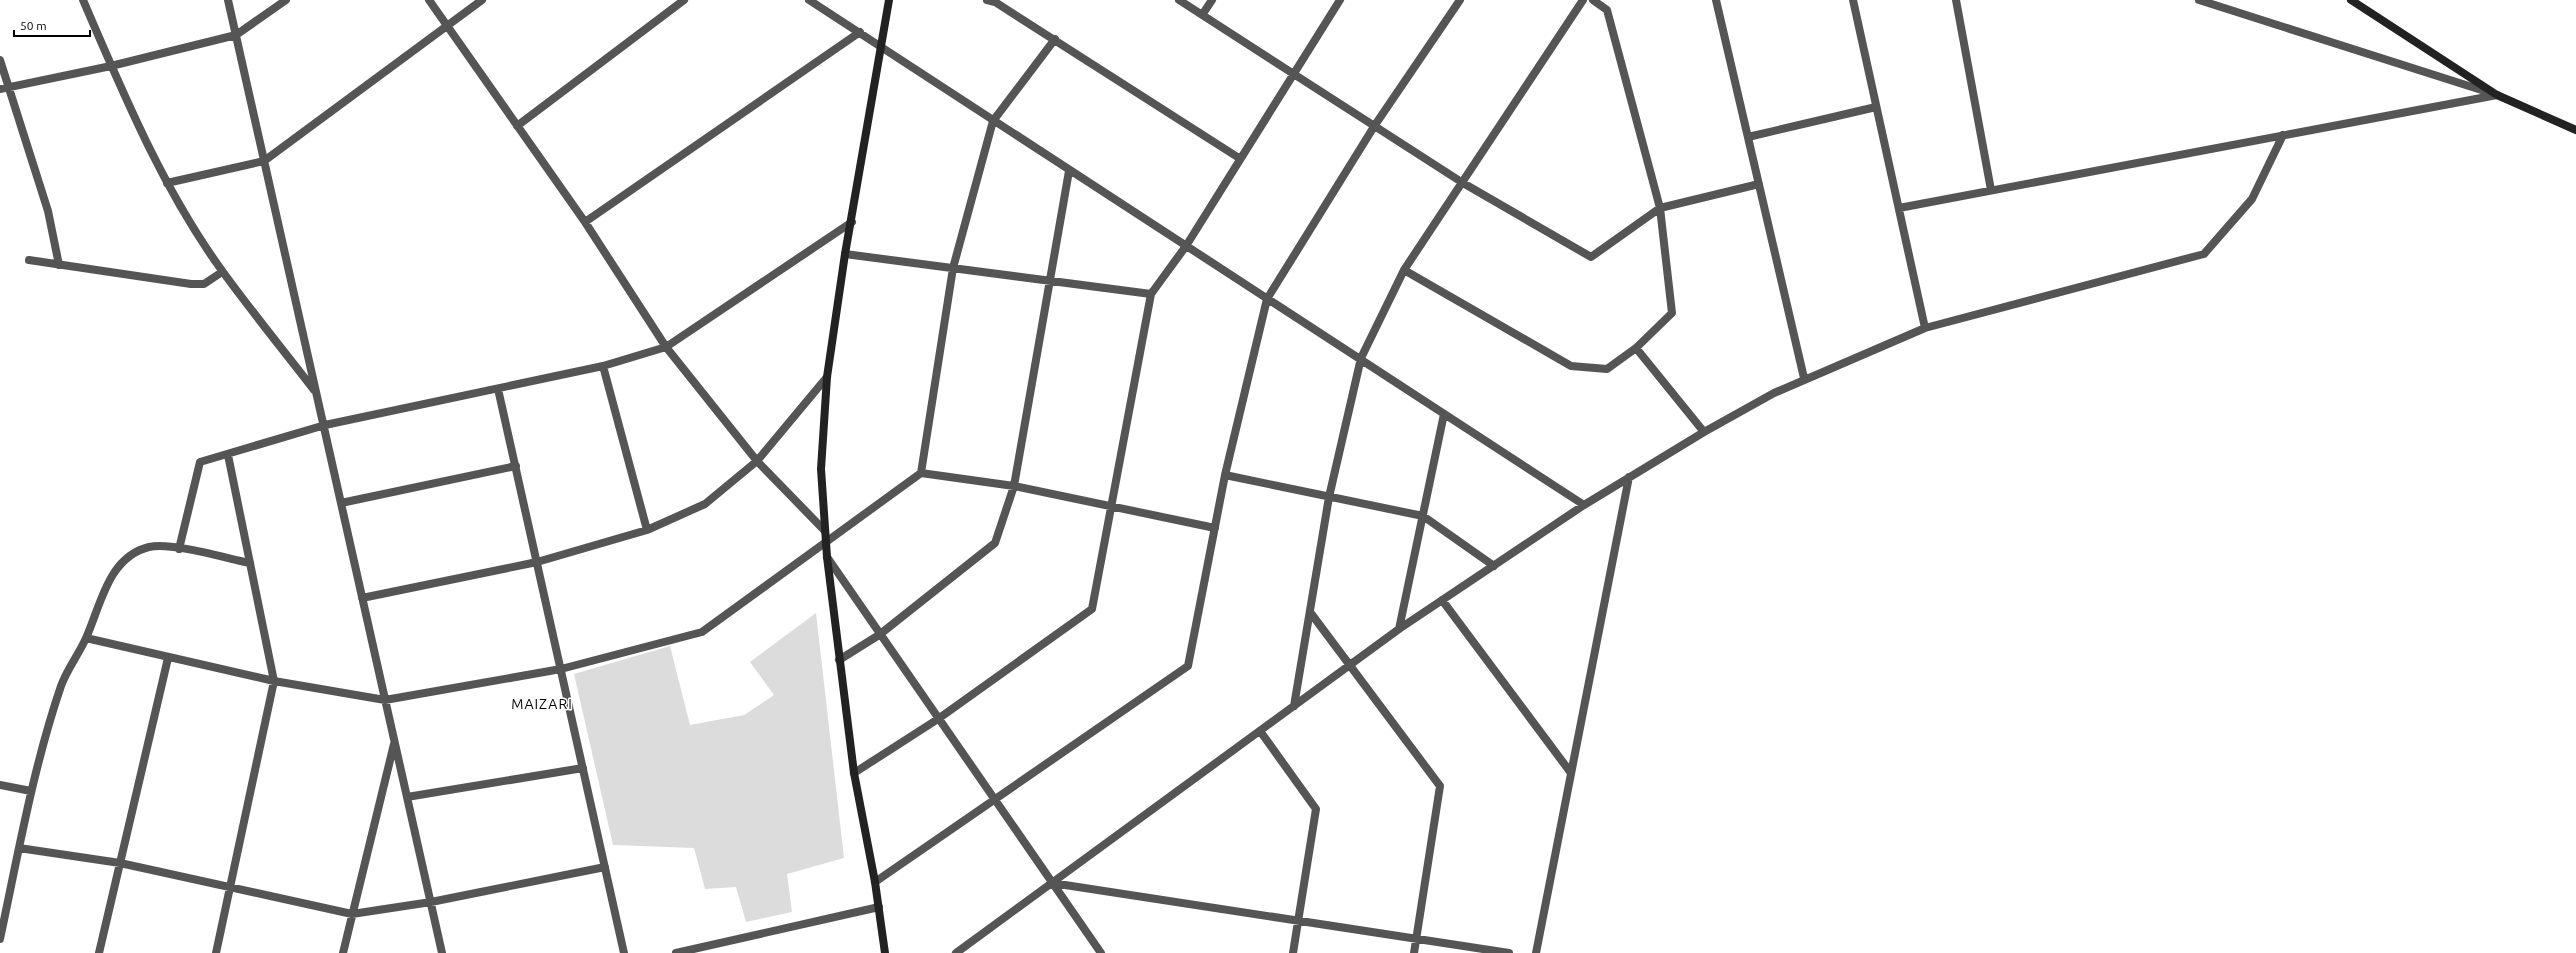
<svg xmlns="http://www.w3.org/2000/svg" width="2576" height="953" viewBox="0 0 2576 953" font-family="Ubuntu,sans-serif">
<rect width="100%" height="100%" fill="#fff"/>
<path fill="#dcdcdc" d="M816 613 844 858 787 874 792 912 746 922 736 887 705 889 694 848 613 845 574 674 670 646 690 725 744 715 774 695 750 662Z"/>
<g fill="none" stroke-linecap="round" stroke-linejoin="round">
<path stroke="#555" stroke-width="8" d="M83 0C123 93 163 190 223 272 252 312 284 351 314 390
M228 0 442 953
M429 0 585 222 666 347 757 461 825 531
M809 0 1584 505
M987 0 995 2 1239 158
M1179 0 1463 183 1591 257 1660 208 1759 184
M1716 0 1804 378
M1853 0 1925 328
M1956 0 1991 190
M2199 0 2494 94
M1202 15 1212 0
M0 60 48 211 59 265
M0 89 111 66 236 35 286 0
M517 126 684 0
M1748 137 1876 107
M167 183 264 161 482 0
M1899 208 2497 95
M585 222 860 32
M845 254 1151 294
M29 260 191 284H204L222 272
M1404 270 1571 366 1607 369 1636 348 1672 313 1660 208 1607 10 1593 0
M1636 348 1704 432
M603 366 647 530
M498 389 624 953
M921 473 1014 486 1215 528
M1225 475 1423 516 1494 566
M341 503 516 466
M179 549 200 462 325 425 603 366 666 347 852 222
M827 557 1101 953
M362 598 537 562 647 530 705 504 757 461 827 377
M1442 600 1571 773
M1310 612 1440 786 1414 953
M1399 629 1444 414
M86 638 274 681 385 700 561 669 702 632 921 473 953 268 993 121 1055 39
M839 660 879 635 995 543 1014 486 1069 171
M1294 706 1329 497 1361 358 1404 270 1583 0
M1260 731 1316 809 1293 953
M854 773 938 719 1092 609 1151 294 1186 246 1340 0
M0 785 31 791
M407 797 583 768
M19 848 120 863 352 914 431 902 605 867
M875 882 1188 666 1225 475 1267 299 1375 125 1460 0
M1052 883 1509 953
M0 939C18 855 33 768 61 686 67 669 79 654 86 638 101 605 108 557 149 547 172 542 225 558 250 563
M99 953 168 658
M216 953 274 681 228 455
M343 953 394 744
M676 953 879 907
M956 953 1399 629 1584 505 1704 432 1774 393 1925 328 2204 254 2252 199 2283 135
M1536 953 1629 477"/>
<path stroke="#222" stroke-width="8" d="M2351 0 2497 95 2576 130
M885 953 875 882 854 773 827 557 821 469 827 377 845 254 889 0"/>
</g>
<g text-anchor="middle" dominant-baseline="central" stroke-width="3" stroke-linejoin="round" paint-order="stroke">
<g font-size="14" letter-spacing="1" fill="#000" stroke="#fff">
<text x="542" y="704">MAIZARI</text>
</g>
</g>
<path d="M14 30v6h76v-6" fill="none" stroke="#000000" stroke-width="2"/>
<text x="20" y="30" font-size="12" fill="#000000" stroke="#ffffff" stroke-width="3" paint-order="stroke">50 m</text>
</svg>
